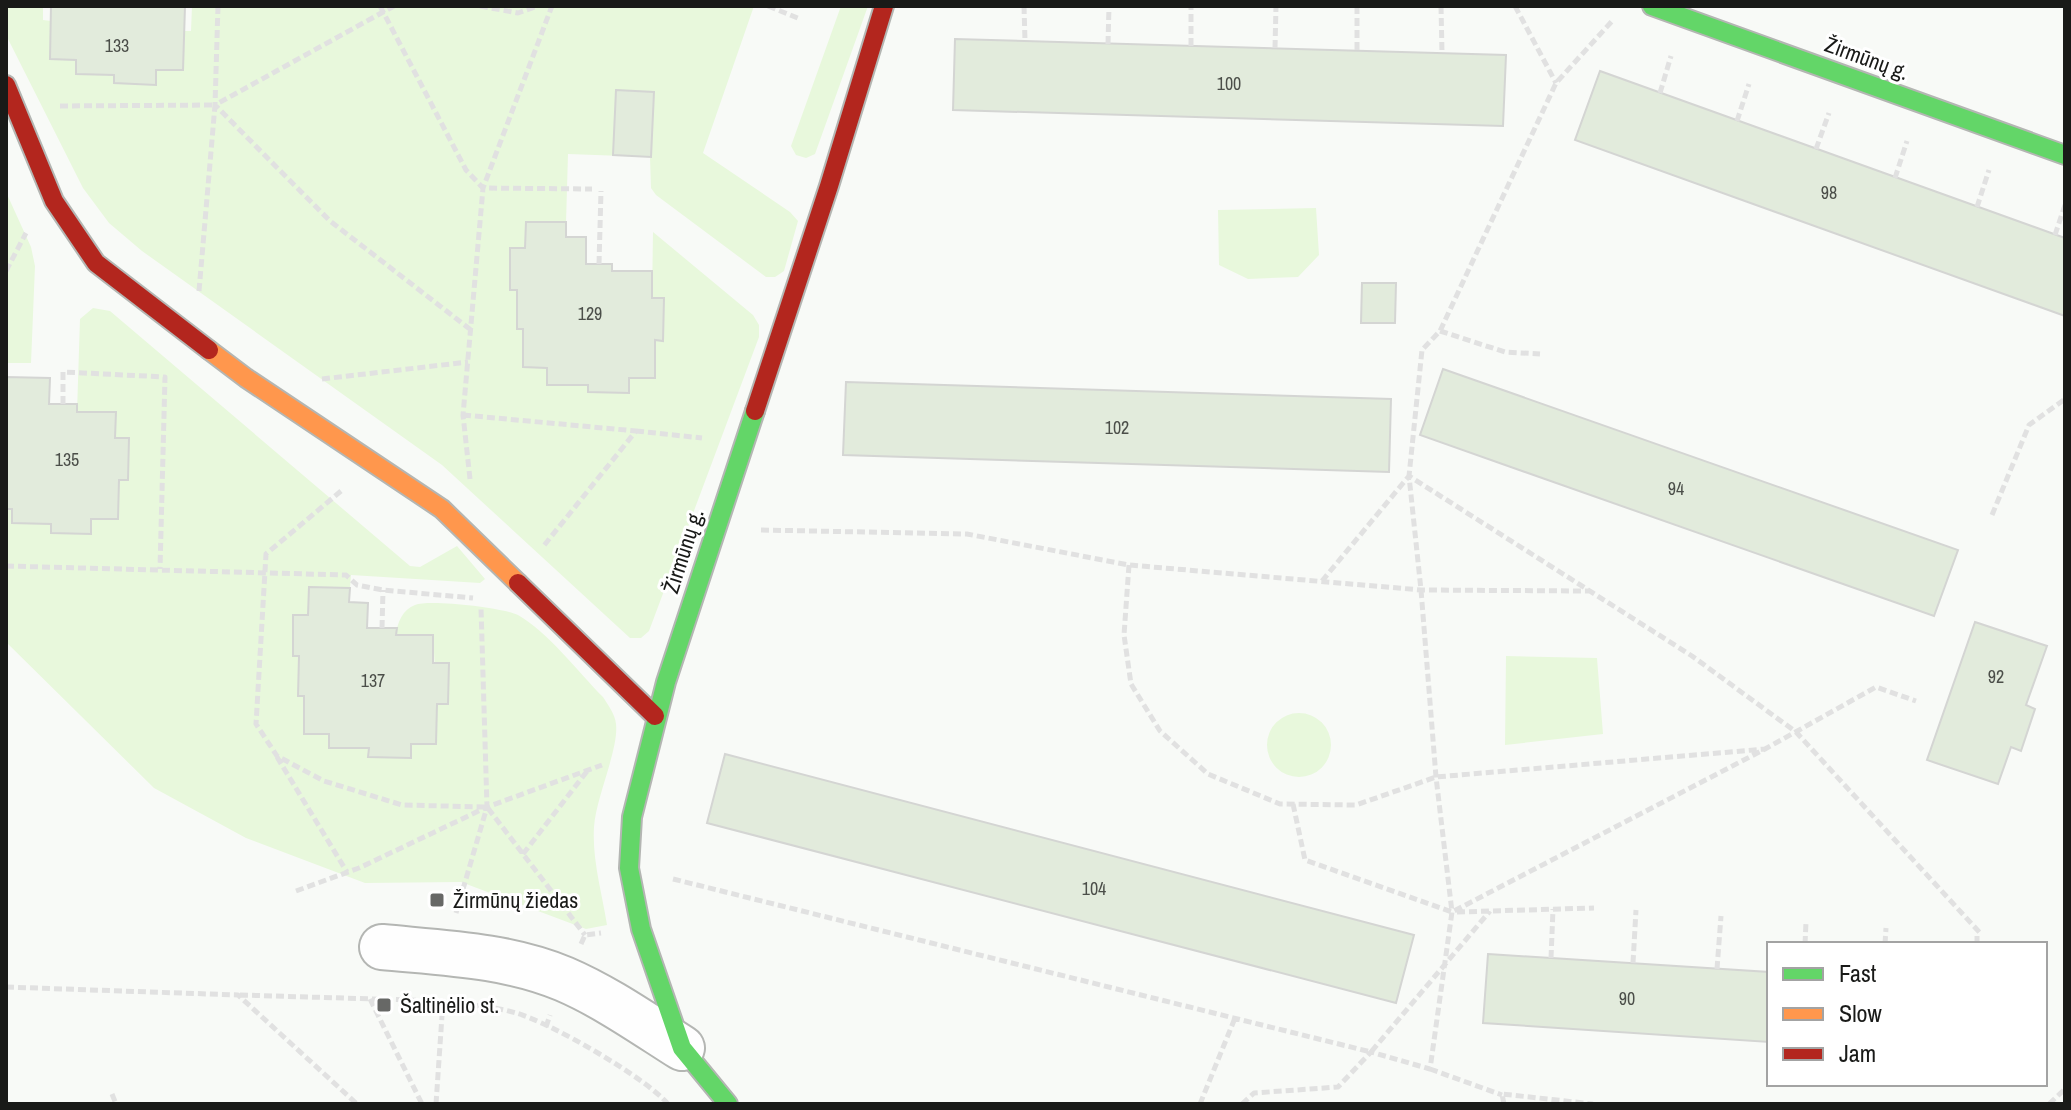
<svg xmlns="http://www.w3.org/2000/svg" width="2071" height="1110" viewBox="0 0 2071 1110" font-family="'Archivo Narrow',sans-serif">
<rect width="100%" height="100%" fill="#f8faf7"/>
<path fill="#e8f8dc" d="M6 6H43V20L51 21 50 59 76 60V74L114 75 115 83 155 85 156 69 183 70 185 31H191L192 6H754L703 153 790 212 798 221 784 271 775 277H766L656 195 651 188 650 157 568 154 566 223 526 222 525 248H510V290H517V328L523 329V367L547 368 548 385H588V392L629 378H655V340H663L664 298H652L653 232 753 315 759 325V337L649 631 641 638H630L442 465 142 251 109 223 83 188 6 35Z
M841 6H868L815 154 806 158 796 155 791 146Z
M6 192 31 247 35 266 31 363H6Z
M1316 208 1319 255 1298 277 1248 279 1219 265 1218 210Z
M93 308 110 311 410 566 420 567 457 546 485 579 480 583 351 575 350 588 309 587 308 615 293 616V655L299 656 298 695 304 696V733L329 734V748H369V757L410 758 411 744 436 743 437 704 433 635H396C397 623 403 609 415 605 430 599 504 608 518 615 548 632 578 672 603 697 608 705 615 714 616 724 619 749 596 797 594 827 592 860 602 893 607 925L586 929 461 882 365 883 246 838 154 788 6 642V509H12V523L51 524V533L91 534V519L118 518 119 480H128L129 439 115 438 116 412H77L80 319Z
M1506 656 1597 658 1603 734 1505 745Z
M1267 745a32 32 0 1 1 64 0a32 32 0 1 1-64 0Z"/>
<path fill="#e2ebdc" stroke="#d4d5d3" stroke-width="2" d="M51 6H185L183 70H156V85L114 83V75L76 74V60L50 59Z
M955 39 1506 55 1503 126 953 110Z
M1600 71 2065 238V316L1575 140Z
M616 90 654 92 651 157 613 155Z
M526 222H566V237H586V264H612V271H652V298H664L663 341 655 340V378H629V393L588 392V385H547V368L523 367V329H517V290H510V248H525Z
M1362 283H1396L1395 323H1361Z
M1443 369 1958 550 1934 616 1420 435Z
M6 377 50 378 49 404H77V412H116L115 438H129L128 480H119L118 519H91V534L51 533V524L12 523V509H6Z
M846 382 1391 399 1389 472 843 455Z
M309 587 350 588 349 602 368 603 367 628H397L396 635H433V663H449L448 704H437L436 744H411V758L368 757 369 748H329V734H304V696H298L299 656H293V615H308Z
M1975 622 2047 646 2026 705 2035 709 2021 751 2011 747 1998 784 1927 760Z
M725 754 1414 935 1396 1003 707 823Z
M1488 954 1769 972V1042L1483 1023Z"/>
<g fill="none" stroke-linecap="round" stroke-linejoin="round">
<defs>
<path id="street" d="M382 947C444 953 507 955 564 979 606 997 644 1024 682 1048"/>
<path id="fast" d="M1652 6 2065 155
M728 1104 682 1048 641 929 629 868 632 817 666 682 755 411"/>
<path id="slow" d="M209 350 246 378 442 509 518 583"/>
<path id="jam" d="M6 85 54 201 96 263 209 350
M755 411 829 186 884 6
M518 583 655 716"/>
</defs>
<use href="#street" stroke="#b4b6b3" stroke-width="48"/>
<use href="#fast" stroke="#b4b6b3" stroke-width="22"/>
<use href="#slow" stroke="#b4b6b3" stroke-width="22"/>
<use href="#jam" stroke="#b4b6b3" stroke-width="22"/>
<path stroke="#e1e1e1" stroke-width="5" stroke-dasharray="8 4" stroke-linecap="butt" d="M218 6 215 105 330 221 471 330
M380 6 466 170 483 188 592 189
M480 6 518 13 538 6
M768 6 800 19
M1024 6 1025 41
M1357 6V50
M1441 6 1442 53
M1515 6 1556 83
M1108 44 1109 6
M1191 46V6
M1275 48 1276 6
M1660 93 1671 56
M60 106 215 105
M1737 121 1749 84
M1816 149 1829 113
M1895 178 1907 141
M1977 207 1989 170
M2055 235 2065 205
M599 264 601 191
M6 271 26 233
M199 291 215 105 394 6
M1440 331 1505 352 1540 354
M322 379 468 362
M63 404V372L165 377 160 569
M463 415 636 431 542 548
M636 431 702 438
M470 479 463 415 483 188 552 6
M341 491 266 554 256 724 277 756 324 781 402 805 487 807 585 935
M1992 515 2029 425 2065 399
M761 530 967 534 1129 565 1421 590 1589 591
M1129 565 1124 635 1131 684 1160 731 1208 774 1280 804 1356 805 1436 777 1765 749
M6 566 346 575 357 585 383 590 473 598
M1322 581 1409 476 1692 656 1796 732 1981 934
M382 628 383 590
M277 757 347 872
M1293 804 1305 860 1452 912 1765 749 1876 687 1916 701
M523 854 588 770
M673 879 1371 1052 1490 911
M296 891 359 868 487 807 602 765
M1457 912 1594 908
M456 913 487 807 481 608
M581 944 585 935 601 933
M1805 944 1806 922
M1885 944 1886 928
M1977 944V933
M1551 958 1553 909
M1633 963 1636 910
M1717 969 1721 916
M6 987 238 995 357 1104
M240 995 443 1001
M370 999 422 1104
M546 1027 550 1015
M1430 1069 1502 1095
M112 1094 116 1104
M436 1104 443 1001C466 1005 492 1006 516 1013 551 1023 645 1077 668 1104
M1200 1104 1235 1018
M1242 1104 1254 1093 1338 1087 1371 1052 1430 1069 1452 912 1436 777 1421 590 1409 476 1422 350 1440 331 1556 83 1613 20
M1504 1104 1502 1094 1593 1104
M2049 1104 2065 1089"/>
<use href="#street" stroke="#fefefe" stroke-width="44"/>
<use href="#fast" stroke="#63d668" stroke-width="18"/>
<use href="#slow" stroke="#ff974d" stroke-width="18"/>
<use href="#jam" stroke="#b3261e" stroke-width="18"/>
</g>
<g fill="#676866" stroke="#fff" stroke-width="3">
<rect x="429" y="892" width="16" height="16" rx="4"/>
<rect x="376" y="997" width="16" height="16" rx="4"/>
</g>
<g text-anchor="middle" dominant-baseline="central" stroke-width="6" stroke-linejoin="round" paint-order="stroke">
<g font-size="18" fill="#4b4e49">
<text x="117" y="45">133</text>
<text x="1229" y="83">100</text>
<text x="1829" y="192">98</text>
<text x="590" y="313">129</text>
<text x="1117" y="427">102</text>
<text x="67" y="459">135</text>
<text x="1676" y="488">94</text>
<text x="1996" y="676">92</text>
<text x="373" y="680">137</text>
<text x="1094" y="888">104</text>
<text x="1627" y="998">90</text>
</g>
<g font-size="22" fill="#191a18" stroke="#fff">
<text transform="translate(1867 58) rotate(20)">Žirmūnų g.</text>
<text transform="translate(683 551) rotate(-72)">Žirmūnų g.</text>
</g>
<g font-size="22" fill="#191a18" stroke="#fff" text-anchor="start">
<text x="453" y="900">Žirmūnų žiedas</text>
<text x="400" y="1005">Šaltinėlio st.</text>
</g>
</g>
<rect width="2071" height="1110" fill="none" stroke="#191a18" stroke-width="16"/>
<rect x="1767" y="942" width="280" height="144" fill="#ffffff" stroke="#a3a3a3" stroke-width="2"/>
<rect x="1783" y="968" width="40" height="12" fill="#63d668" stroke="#a3a3a3" stroke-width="2"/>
<text x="1839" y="982" font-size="24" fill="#191a18">Fast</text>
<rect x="1783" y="1008" width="40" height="12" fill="#ff974d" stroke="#a3a3a3" stroke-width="2"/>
<text x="1839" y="1022" font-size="24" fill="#191a18">Slow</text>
<rect x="1783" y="1048" width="40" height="12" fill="#b3261e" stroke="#a3a3a3" stroke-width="2"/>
<text x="1839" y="1062" font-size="24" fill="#191a18">Jam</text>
</svg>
